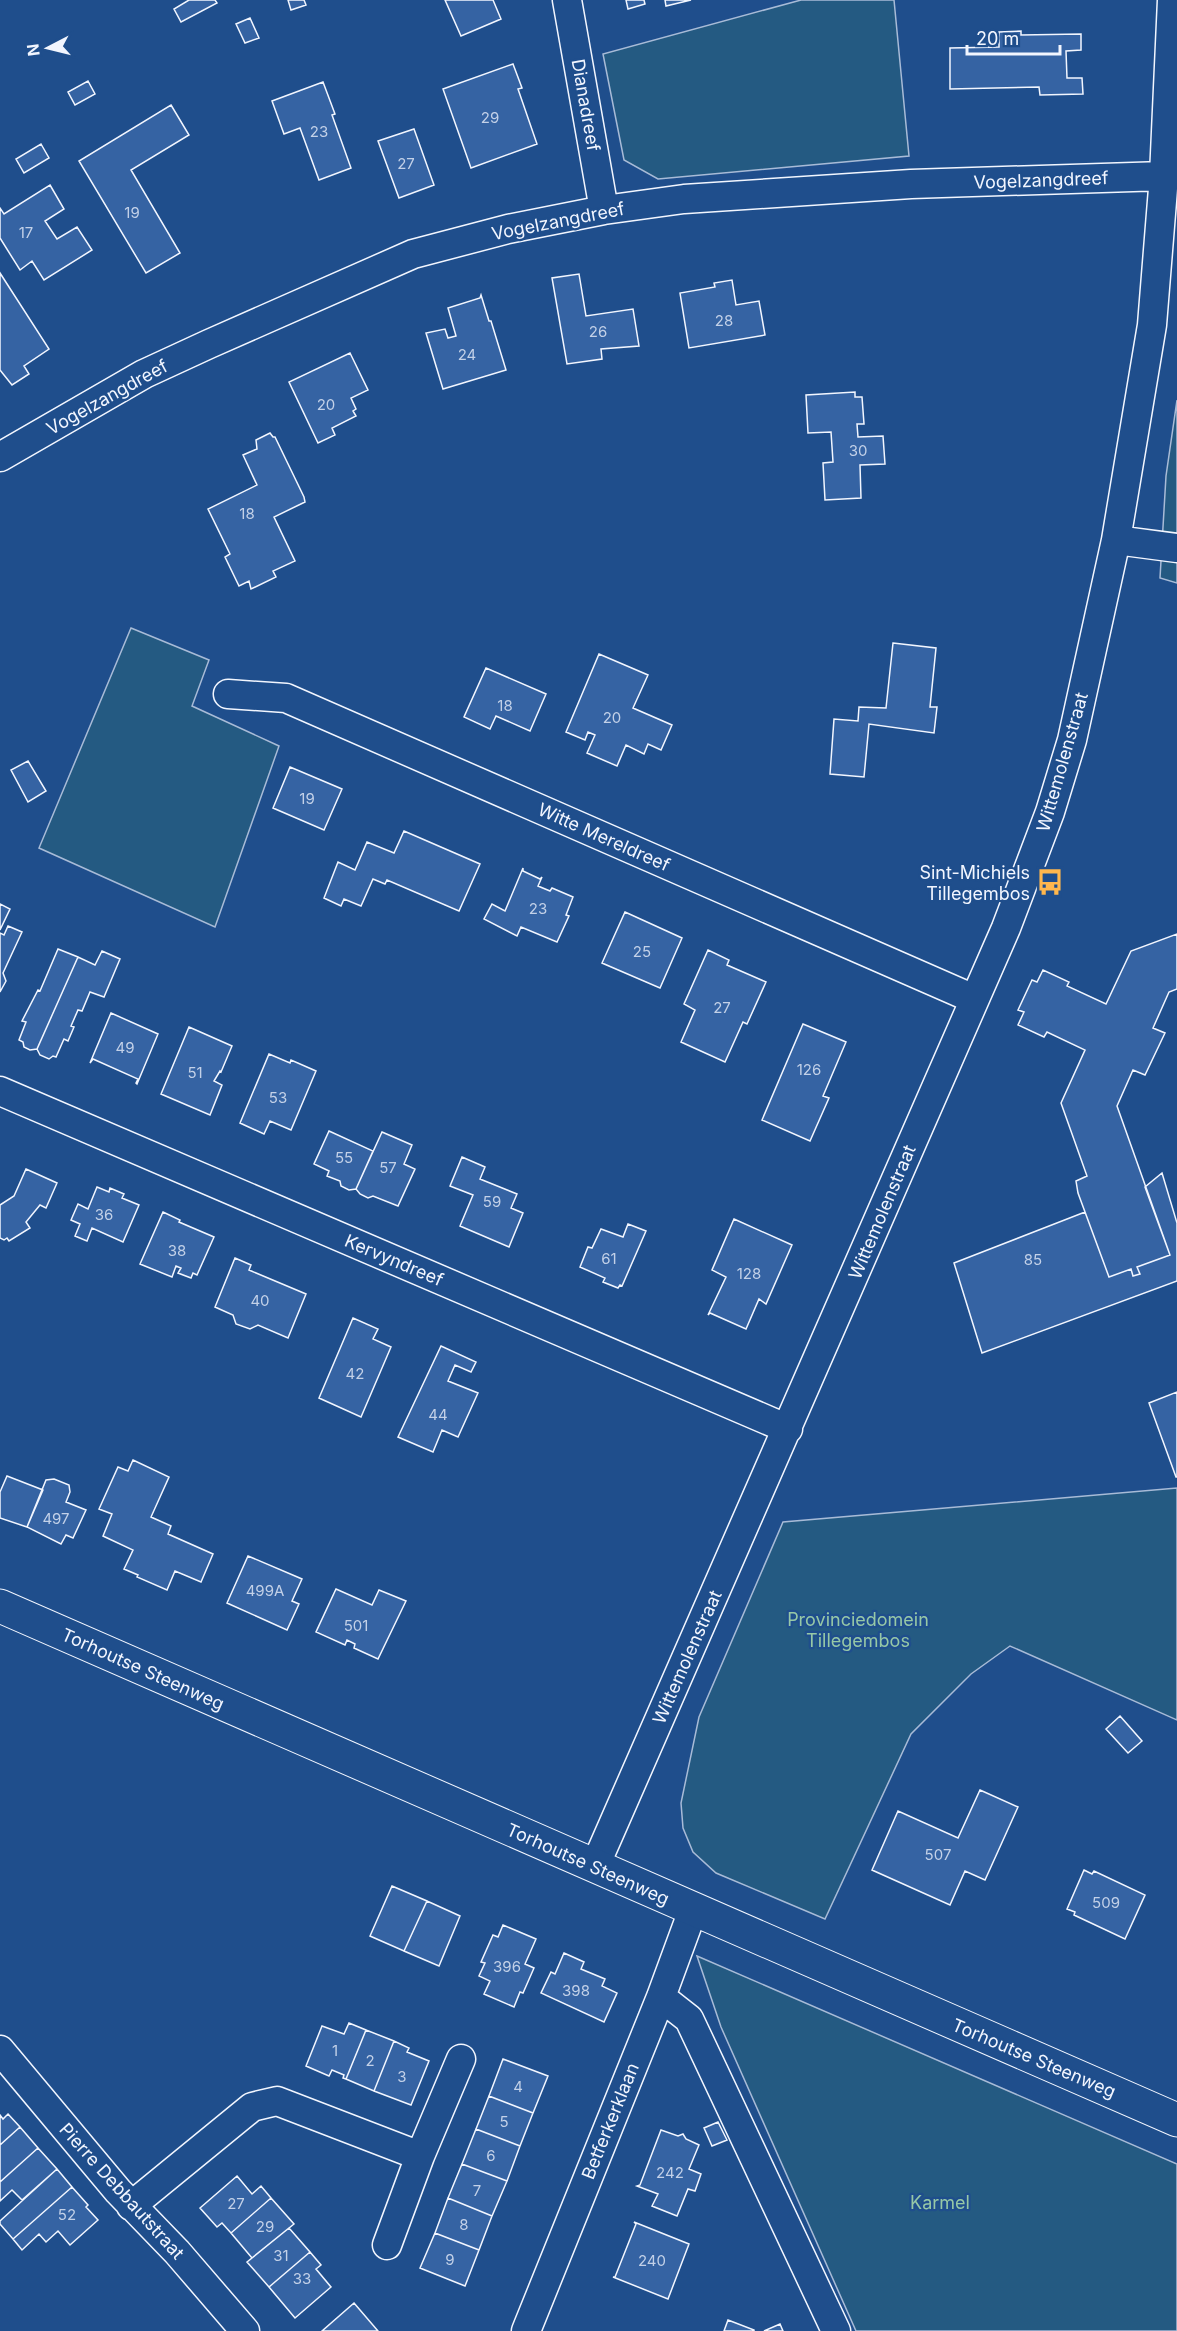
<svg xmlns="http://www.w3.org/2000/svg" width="1177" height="2331" viewBox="0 0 1177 2331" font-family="Inter,sans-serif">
<rect width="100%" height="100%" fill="#1f4e8c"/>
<path fill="#245a82" stroke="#a8bbd7" stroke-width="1.5" d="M801 0H894L909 156 658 179 624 160 603 54Z
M1177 400V583L1160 578 1166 476Z
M131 628 209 660 192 706 279 746 215 927 39 848Z
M1177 1488V1720L1010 1646 971 1674 911 1734 825 1919 716 1873 693 1852 683 1828 681 1803 699 1717 783 1522Z
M697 1956 1177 2164V2331H856L721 2027Z"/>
<path fill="#3563a3" stroke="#f2f6ff" stroke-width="1.5" d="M189 0H215L217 3 181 22 174 9Z
M288 0H304L306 5 291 10Z
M445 0H493L501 19 461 36Z
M626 0H644L645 4 628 9Z
M665 0H691L666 6Z
M250 18 259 38 245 43 236 24Z
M1021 31V35L1081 34V50L1066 51 1067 78H1082L1083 94 1040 95 1039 87 950 89V48L999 47V32Z
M513 64 522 88 518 89 537 144 471 168 443 89Z
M88 81 95 94 75 105 68 92Z
M323 82 335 114 332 115 351 168 319 180 300 128 284 134 272 101Z
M171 105 189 135 131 170 180 253 146 273 79 161Z
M414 129 434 185 399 198 378 141Z
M41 144 49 158 24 173 16 159Z
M50 185 64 209 45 221 57 239 77 227 92 250 44 280 32 261 20 270 0 238V208L4 214Z
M0 273 49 349 24 366 29 374 12 385 0 370Z
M579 274 586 316 633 309 639 346 601 349 602 359 567 364 552 278Z
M732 280 736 305 759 301 765 335 689 348 680 293 715 287 714 283Z
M481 295 489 321H491L506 370 443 389 426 333 445 329 448 338 456 336 448 308 480 298Z
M350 353 368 390 351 398 356 409 353 411 356 416 332 428 335 435 318 443 289 382Z
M855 392V397H862L864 424H857L858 437 883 436 885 464 860 465 861 498 825 500 823 463 833 462 831 432 808 433 806 395Z
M270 433 273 437H275L304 497 305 502 274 517 295 561 273 571 276 577 251 589 249 581 239 586 225 557 230 554 208 509 257 485 243 455 257 449 256 440Z
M893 643 936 648 930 707H937L934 733 869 724 864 777 830 774 834 719 858 721 859 707 886 708Z
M599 654 648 675 633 708 672 725 661 750 648 744 644 754 626 745 617 766 587 753 595 735 588 732 585 740 566 732Z
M486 668 546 694 530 731 496 716 490 729 464 717Z
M28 761 46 791 28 802 11 770Z
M290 767 342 789 324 830 273 808Z
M404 831 480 864 459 911 387 880 385 884 373 879 361 906 344 899 341 906 324 898 338 862 355 870 367 842 394 853Z
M523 868V871L540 879 542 877 538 886 550 891 552 888 573 897 566 915 569 916 557 942 521 927 517 936 484 919 492 904 505 911Z
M0 904 10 909 0 930Z
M625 912 682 938 660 988 602 963Z
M8 926 22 932 3 973 6 981 0 992V933L4 935Z
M1177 934V989L1169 992 1153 1028 1165 1033 1145 1075 1133 1070 1117 1106 1170 1255 1137 1267 1140 1274 1133 1276 1131 1269 1109 1277 1078 1193 1076 1181 1087 1176 1061 1103 1085 1050 1047 1032 1044 1037 1018 1025 1024 1012 1018 1010 1032 980 1037 982 1043 970 1069 982 1067 986 1106 1004 1131 951Z
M58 949 78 957 37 1049 30 1050 24 1047 23 1042 19 1040 26 1022 22 1021 38 990 40 991Z
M708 950 729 960 727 965 766 982 747 1024 743 1022 725 1062 681 1042 695 1010 684 1004Z
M102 951 120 959 104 997 90 992 82 1011 78 1010 71 1026 74 1027 68 1041 64 1039 56 1057 53 1056 49 1059 40 1055 37 1049 78 957 95 965Z
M111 1013 158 1034 137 1084 136 1083 138 1079 93 1059 90 1063Z
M803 1024 846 1042 823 1096 829 1098 810 1141 762 1120Z
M189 1027 232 1046 221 1072 220 1071 214 1081 222 1085 210 1115 161 1094Z
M269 1054 290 1063 291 1060 316 1071 291 1130 270 1121 264 1134 240 1123Z
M329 1131 373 1151 356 1189 349 1190 341 1186 340 1181 327 1176 329 1171 314 1164Z
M382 1132 412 1145 404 1164 415 1169 398 1206 373 1196 368 1198 360 1194 356 1189Z
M462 1157 485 1167 480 1179 517 1194 511 1208 523 1213 509 1247 460 1226 473 1195 450 1186Z
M26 1169 57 1183 46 1208 40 1205 26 1222 30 1228 9 1241 7 1238 4 1240 0 1238V1205L14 1196Z
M1162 1173 1177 1223V1281L982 1353 954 1263 1085 1212 1109 1277 1131 1269 1133 1276 1140 1274 1137 1267 1170 1255 1145 1187Z
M97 1187 109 1192 110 1188 124 1194 122 1198 139 1205 123 1242 92 1228 87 1241 75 1236 80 1224 71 1220 78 1204 88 1209Z
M163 1212 180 1220 179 1222 214 1237 197 1275 193 1273 191 1278 178 1273 181 1268 176 1266 172 1277 140 1264Z
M734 1219 792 1245 766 1304 759 1299 746 1329 710 1313 708 1315 726 1277 712 1270Z
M628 1224 646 1231 622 1286 620 1285 618 1288 603 1282 605 1278 580 1267 588 1247 592 1248 601 1229 623 1237Z
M235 1258 251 1265 249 1270 306 1294 288 1338 258 1325 250 1329 236 1324 233 1315 215 1307Z
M353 1318 378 1329 373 1339 391 1347 361 1417 319 1398Z
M441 1346 476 1362 471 1372 455 1365 448 1381 478 1393 458 1437 442 1430 433 1452 398 1437Z
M1177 1392V1477H1176L1149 1403Z
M133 1460 169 1477 151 1517 171 1526 168 1534 213 1554 201 1582 175 1571 167 1590 137 1577 138 1575 124 1569 133 1550 103 1536 112 1514 99 1509 118 1467 128 1471Z
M7 1476 43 1490 27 1527 0 1518V1492Z
M54 1479 69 1485 70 1492 66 1502 86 1510 73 1538 66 1535 61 1544 27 1527 46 1480Z
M248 1556 302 1579 292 1601 299 1604 287 1630 227 1603Z
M336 1589 372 1605 379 1590 406 1601 378 1659 354 1648 355 1644 347 1640 345 1645 316 1632Z
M1120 1716 1142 1741 1128 1753 1106 1729Z
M980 1790 1018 1807 985 1880 965 1871 950 1905 872 1870 898 1811 958 1838Z
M1084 1870 1092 1874 1094 1871 1145 1895 1125 1939 1074 1915 1075 1912 1067 1909Z
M392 1886 427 1901 404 1951 370 1936Z
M427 1901 460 1916 439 1966 404 1951Z
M503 1925 536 1939 525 1964 534 1968 523 1993 520 1992 514 2007 484 1994 490 1981 479 1976 485 1963 481 1962 493 1935 498 1937Z
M564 1953 584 1962 581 1969 605 1979 602 1986 617 1993 604 2022 541 1993 551 1972 555 1974Z
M349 2023 366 2030 346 2079 343 2078 344 2075 332 2070 329 2076 306 2066 322 2026 344 2034Z
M366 2030 394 2041 374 2091 346 2079Z
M394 2041 409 2048 407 2052 429 2061 411 2105 374 2091Z
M503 2059 548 2076 533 2113 489 2096Z
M489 2096 533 2113 520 2146 476 2129Z
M8 2114 20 2127 0 2145V2115L3 2119Z
M718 2122 727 2140 712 2146 704 2128Z
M20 2127 38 2148 0 2182V2145Z
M476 2129 520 2146 507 2181 462 2164Z
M661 2130 678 2136 683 2134 686 2139 699 2145 689 2169 701 2174 695 2191 688 2189 677 2216 652 2206 658 2194 637 2186 640 2185Z
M38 2148 57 2169 22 2200 12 2190 0 2201V2182Z
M462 2164 507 2181 492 2216 448 2198Z
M57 2169 72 2187 13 2239 0 2224V2221Z
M237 2176 252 2194 261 2186 271 2198 231 2233 222 2223 217 2227 200 2208Z
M72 2187 88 2205 86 2207 98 2220 70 2245 58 2231 46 2242 39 2234 22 2250 13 2239Z
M271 2198 294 2224 252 2258 231 2233Z
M448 2198 492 2216 479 2250 435 2233Z
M634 2222 689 2244 668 2299 613 2277H615L636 2224Z
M289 2228 310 2252 269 2287 247 2262Z
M435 2233 479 2250 465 2286 420 2268Z
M310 2252 321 2265 316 2269 331 2287 295 2318 269 2287Z
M354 2303 378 2331H322Z
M728 2320 754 2330V2331H724Z
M780 2324 783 2331H764Z"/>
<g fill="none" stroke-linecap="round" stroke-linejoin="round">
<defs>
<path id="street" d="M567 0 604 210
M0 457 144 374 209 344 413 254 508 229 604 210 684 199 911 184 1164 176
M1116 540 1177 548
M228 694 286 698 974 999
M0 1091 788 1429
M595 1866 1006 928 1050 812 1072 740 1116 540 1152 325 1164 176 1172 0
M661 1997 689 2019 836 2331
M0 2050 118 2191 177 2252 245 2331
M131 2206 252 2107 277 2101 420 2156
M387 2245 420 2156 461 2059
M526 2331 661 1997 693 1910"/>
<path id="primary" d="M0 1606 1177 2120"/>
</defs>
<use href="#street" stroke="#f2f6ff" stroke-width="31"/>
<use href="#primary" stroke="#f2f6ff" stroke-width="35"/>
<use href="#street" stroke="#1f4e8c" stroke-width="28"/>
<use href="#primary" stroke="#1f4e8c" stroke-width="33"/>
</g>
<defs>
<symbol id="bus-bare" viewBox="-9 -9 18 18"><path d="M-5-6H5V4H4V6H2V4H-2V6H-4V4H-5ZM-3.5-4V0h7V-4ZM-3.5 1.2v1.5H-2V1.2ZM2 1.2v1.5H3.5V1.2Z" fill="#ffb74d" stroke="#1f4e8c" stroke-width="2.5" paint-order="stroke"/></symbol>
</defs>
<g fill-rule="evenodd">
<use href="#bus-bare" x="1031" y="863" width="38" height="38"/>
</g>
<g text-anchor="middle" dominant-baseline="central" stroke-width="4.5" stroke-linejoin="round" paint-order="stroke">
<g font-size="15" fill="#c3d1e8">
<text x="490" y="117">29</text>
<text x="319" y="131">23</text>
<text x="406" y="163">27</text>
<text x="132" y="212">19</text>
<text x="26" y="232">17</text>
<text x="724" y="320">28</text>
<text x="598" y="331">26</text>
<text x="467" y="354">24</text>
<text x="326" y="404">20</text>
<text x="858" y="450">30</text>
<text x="247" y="513">18</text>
<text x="505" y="705">18</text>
<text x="612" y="717">20</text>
<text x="307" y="798">19</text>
<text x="538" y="908">23</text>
<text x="642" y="951">25</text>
<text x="722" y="1007">27</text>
<text x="125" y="1047">49</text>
<text x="809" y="1069">126</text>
<text x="195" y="1072">51</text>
<text x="278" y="1097">53</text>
<text x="344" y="1157">55</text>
<text x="388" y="1167">57</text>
<text x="492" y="1201">59</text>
<text x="104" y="1214">36</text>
<text x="177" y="1250">38</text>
<text x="609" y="1258">61</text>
<text x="1033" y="1259">85</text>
<text x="749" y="1273">128</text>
<text x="260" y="1300">40</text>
<text x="355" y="1373">42</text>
<text x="438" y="1414">44</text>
<text x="56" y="1518">497</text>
<text x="265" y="1590">499A</text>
<text x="356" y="1625">501</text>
<text x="938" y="1854">507</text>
<text x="1106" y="1902">509</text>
<text x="507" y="1966">396</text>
<text x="576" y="1990">398</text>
<text x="335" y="2050">1</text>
<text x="370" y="2060">2</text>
<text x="402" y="2076">3</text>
<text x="518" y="2086">4</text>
<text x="504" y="2121">5</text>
<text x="491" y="2155">6</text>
<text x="670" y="2172">242</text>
<text x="477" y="2190">7</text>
<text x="236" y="2203">27</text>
<text x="67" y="2214">52</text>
<text x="464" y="2224">8</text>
<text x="265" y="2226">29</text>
<text x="281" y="2255">31</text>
<text x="450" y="2259">9</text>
<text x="652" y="2260">240</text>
<text x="302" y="2278">33</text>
</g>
<g font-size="18" fill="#f2f6ff" stroke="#1f4e8c">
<text transform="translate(586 105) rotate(80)">Dianadreef</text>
<text transform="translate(1041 180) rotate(-2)">Vogelzangdreef</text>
<text transform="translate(558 221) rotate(-11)">Vogelzangdreef</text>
<text transform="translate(107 397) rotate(-29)">Vogelzangdreef</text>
<text transform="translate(1062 762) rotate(-74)">Wittemolenstraat</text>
<text transform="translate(604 837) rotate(24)">Witte Mereldreef</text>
<text transform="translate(882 1212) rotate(-67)">Wittemolenstraat</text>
<text transform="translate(394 1260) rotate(23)">Kervyndreef</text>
<text transform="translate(687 1657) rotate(-66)">Wittemolenstraat</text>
<text transform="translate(143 1669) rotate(24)">Torhoutse Steenweg</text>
<text transform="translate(588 1864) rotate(24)">Torhoutse Steenweg</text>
<text transform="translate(1034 2058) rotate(23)">Torhoutse Steenweg</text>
<text transform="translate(610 2121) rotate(-68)">Betferkerklaan</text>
<text transform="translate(122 2191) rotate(48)">Pierre Debbautstraat</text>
</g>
<g font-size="18" fill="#f2f6ff" stroke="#1f4e8c" text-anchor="end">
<text x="1030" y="872">Sint-Michiels<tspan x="1030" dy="21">Tillegembos</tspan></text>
</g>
<g font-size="18" fill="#97c8a6" stroke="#1f4e8c">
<text x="858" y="1619">Provinciedomein<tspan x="858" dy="21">Tillegembos</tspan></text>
<text x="940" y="2202">Karmel</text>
</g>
</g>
<g transform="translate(48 48) rotate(263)" stroke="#1f4e8c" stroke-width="4.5" paint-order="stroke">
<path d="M0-4.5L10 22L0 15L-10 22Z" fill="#f2f6ff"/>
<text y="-9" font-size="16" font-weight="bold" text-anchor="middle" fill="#f2f6ff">N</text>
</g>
<path d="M967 45v9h93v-9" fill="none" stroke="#f2f6ff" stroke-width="3"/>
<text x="976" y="45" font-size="18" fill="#f2f6ff" stroke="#1f4e8c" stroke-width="4.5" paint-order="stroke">20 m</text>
</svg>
